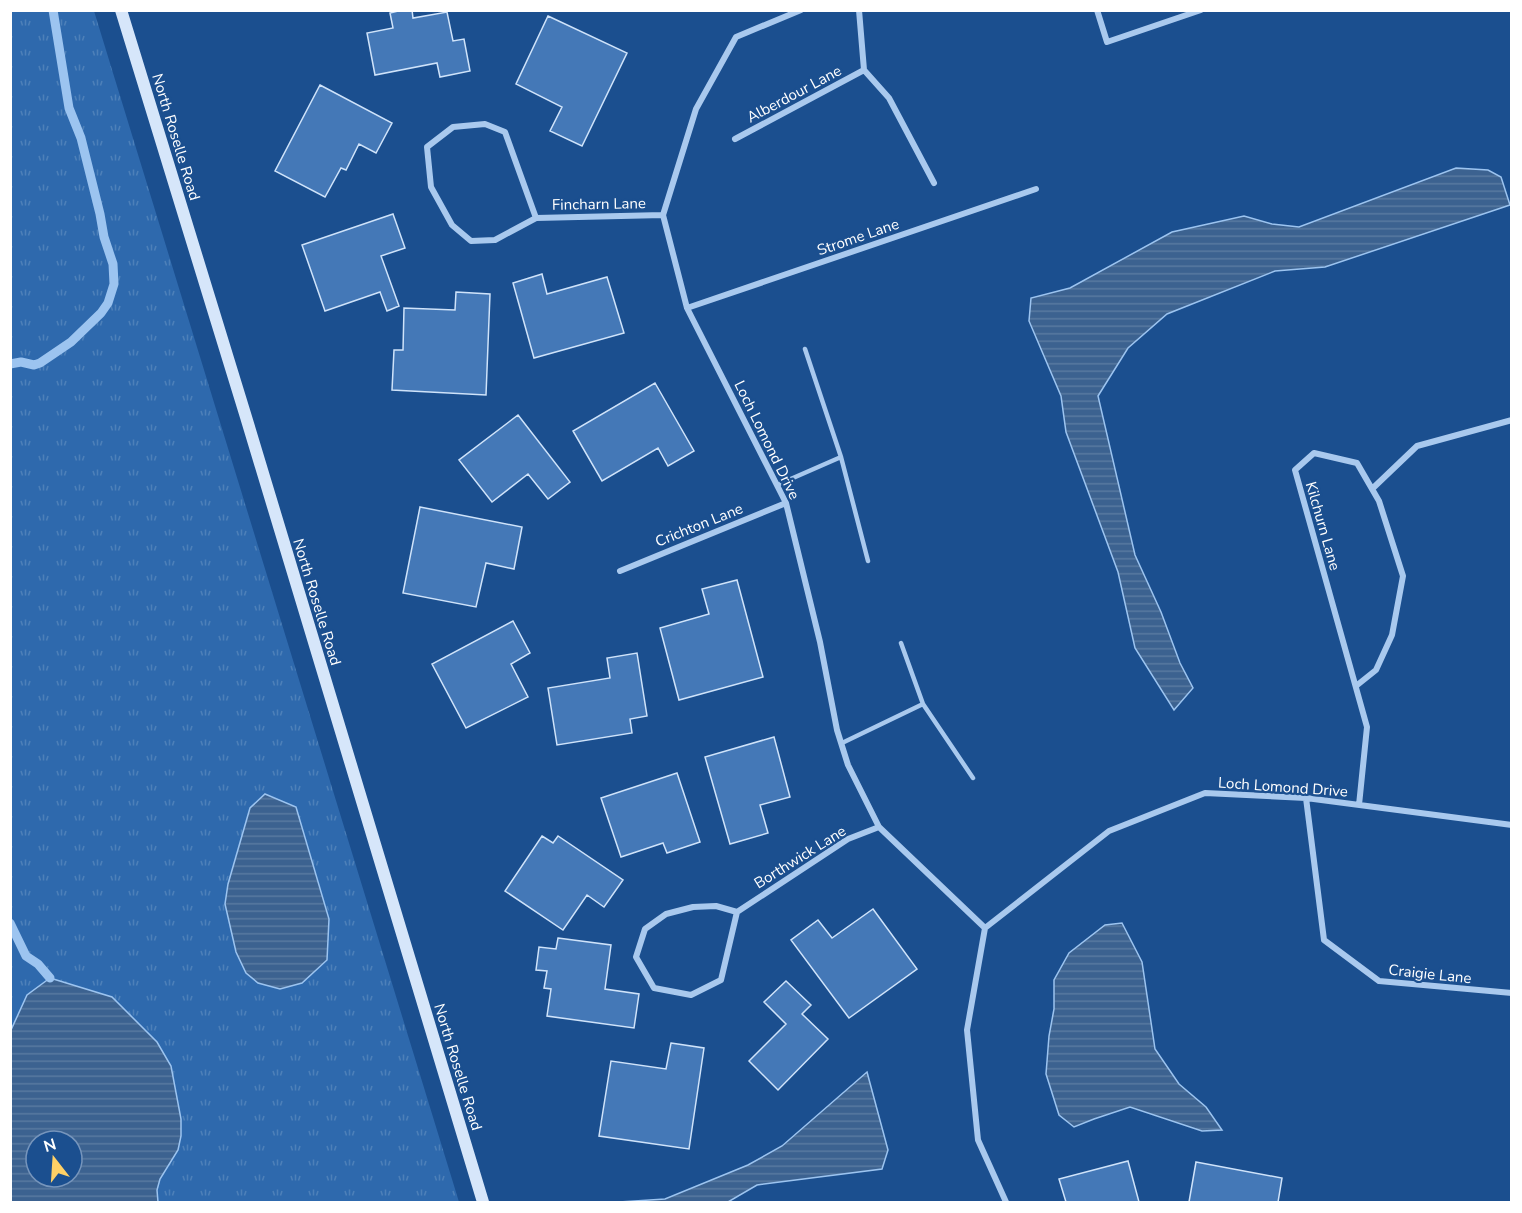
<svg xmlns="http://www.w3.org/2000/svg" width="1522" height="1213" viewBox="0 0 1522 1213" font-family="'Nunito Sans',sans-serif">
<defs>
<pattern id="grass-tufts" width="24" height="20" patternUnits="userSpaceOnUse" patternTransform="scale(1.5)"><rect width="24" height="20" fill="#2e69ad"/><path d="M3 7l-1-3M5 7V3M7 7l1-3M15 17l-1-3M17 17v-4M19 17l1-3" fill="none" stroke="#4d80b9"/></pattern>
<pattern id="water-rules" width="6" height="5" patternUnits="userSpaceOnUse" patternTransform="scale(1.5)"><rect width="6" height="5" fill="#3c6290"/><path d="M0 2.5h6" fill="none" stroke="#597aa1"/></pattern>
</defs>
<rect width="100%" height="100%" fill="#1b4f8f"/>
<path fill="url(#grass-tufts)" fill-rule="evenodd" d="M10 11H94L459 1202H11ZM36 1141H72V1177H36Z"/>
<path fill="url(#water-rules)" stroke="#9cc4f0" stroke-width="1.5" fill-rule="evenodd" d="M1456 168 1488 170 1501 177 1510 205 1325 267 1275 271 1167 314 1128 348 1098 396 1135 555 1161 612 1180 663 1193 688 1174 710 1135 648 1118 572 1066 432 1061 396 1029 321 1031 298 1070 288 1172 232 1244 216 1272 224 1299 227Z
M265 794 296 807 329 919 327 960 302 983 280 989 258 983 246 973 236 952 225 904 228 884 250 808Z
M1122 923 1142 962 1155 1049 1179 1084 1206 1107 1222 1130 1202 1131 1130 1107 1094 1119 1074 1127 1059 1115 1046 1074 1049 1036 1054 1009V980L1069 953 1105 925Z
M50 978 112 997 157 1042 171 1066 181 1119V1136L178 1150 160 1179 157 1190 158 1202H11V1030L27 995ZM36 1141H72V1177H36Z
M867 1072 888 1150 882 1169 757 1185 728 1202H619L665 1199 748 1165 782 1146Z"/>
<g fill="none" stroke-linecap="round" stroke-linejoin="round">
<path stroke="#9cc4f0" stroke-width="9" d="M10 364 21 362 34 365 40 363 71 342 101 313 108 303 114 284 113 264 104 237 100 214 81 138 69 108 53 10
M10 923 26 956 38 964 50 978"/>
</g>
<path fill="#4478b7" stroke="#cfe3fa" stroke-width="1.5" d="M402 10H412L413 18 447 12 453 41 464 39 470 71 440 77 437 63 375 75 367 33 393 28 390 13Z
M548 16 627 53 582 146 550 131 562 107 516 84Z
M320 85 392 123 376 153 359 144 346 170 341 168 325 197 275 171Z
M393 214 405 248 381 256 399 306 387 311 380 292 325 311 302 245Z
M542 274 547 294 607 277 624 333 534 358 513 283Z
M456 292 490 294 486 395 392 390 394 350H403L404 308 455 310Z
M655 383 694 451 668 466 658 448 602 481 573 431Z
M518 415 570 482 548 499 528 474 492 502 459 460Z
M420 507 522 527 514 569 486 563 476 607 403 593Z
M737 580 763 677 679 700 660 628 709 614 702 589Z
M513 621 530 653 511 664 528 697 466 728 432 664Z
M637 653 647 716 630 719 632 733 557 745 548 688 610 678 607 658Z
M774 737 790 797 760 805 768 833 730 844 705 757Z
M677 773 700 842 667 853 663 843 621 857 601 798Z
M542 836 553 843 558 836 623 880 604 907 587 895 563 930 505 891Z
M873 909 917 969 849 1018 791 940 818 920 832 938Z
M558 938 611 945 605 989 639 994 634 1028 547 1016 551 989 544 988 547 971 536 970 539 947 556 949Z
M786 981 811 1005 802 1014 828 1039 778 1090 749 1061 786 1024 764 1002Z
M671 1043 704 1048 689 1149 599 1136 611 1061 666 1069Z
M1128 1161 1139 1202H1066L1059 1179Z
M1196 1162 1282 1178 1278 1202H1189Z"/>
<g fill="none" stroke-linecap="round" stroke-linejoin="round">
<path stroke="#a9c9ee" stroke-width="4.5" d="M841 457 868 561
M777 485 841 457 805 349
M923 704 973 778
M842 743 923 704 901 643"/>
<path stroke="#a9c9ee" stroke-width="6" d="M801 10 736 37 696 109 663 215 687 308 786 503 820 642 837 730 848 765 879 827 985 928
M1097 10 1107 42 1201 10
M864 70 889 98 934 183
M735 139 864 70 859 10
M536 218 505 132 485 124 453 127 427 147 431 187 452 225 471 241 495 240 536 218 663 215
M687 308 1036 189
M1372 489 1417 446 1512 420
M620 571 786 503
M1356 686 1376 670 1392 635 1403 576 1379 501 1357 463 1314 453 1295 470 1367 727 1359 805
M1306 798 1324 940 1379 981 1512 993
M737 912 721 980 691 995 654 988 636 957 645 929 666 914 693 907 716 906 737 912 848 839 879 827
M1006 1202 978 1140 967 1030 985 928 1109 831 1205 793 1306 798 1512 825"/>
<path stroke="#d6e6fa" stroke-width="12" d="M121 10 246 417 483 1202"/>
</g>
<g text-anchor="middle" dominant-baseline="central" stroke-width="4.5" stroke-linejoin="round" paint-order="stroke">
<g font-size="15" fill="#fff" stroke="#1b4f8f">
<text transform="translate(794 94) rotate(-28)">Alberdour Lane</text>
<text transform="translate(176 137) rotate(73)">North Roselle Road</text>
<text transform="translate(599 204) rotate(-1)">Fincharn Lane</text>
<text transform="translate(858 237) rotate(-19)">Strome Lane</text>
<text transform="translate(767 440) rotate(64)">Loch Lomond Drive</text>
<text transform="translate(699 525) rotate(-22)">Crichton Lane</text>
<text transform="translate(1323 526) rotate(74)">Kilchurn Lane</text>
<text transform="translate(317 602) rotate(73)">North Roselle Road</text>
<text transform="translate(1283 787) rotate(4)">Loch Lomond Drive</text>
<text transform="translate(800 857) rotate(-32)">Borthwick Lane</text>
<text transform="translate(1430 974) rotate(6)">Craigie Lane</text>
<text transform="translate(458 1067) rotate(73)">North Roselle Road</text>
</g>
</g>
<rect width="1522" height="1213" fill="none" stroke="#ffffff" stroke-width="24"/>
<g transform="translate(54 1159) rotate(343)"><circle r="28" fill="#1b4f8f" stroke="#7695bc" stroke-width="1.5"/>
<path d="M0-4.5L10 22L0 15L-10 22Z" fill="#ffd166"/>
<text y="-9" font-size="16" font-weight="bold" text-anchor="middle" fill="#ffffff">N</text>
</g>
</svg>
